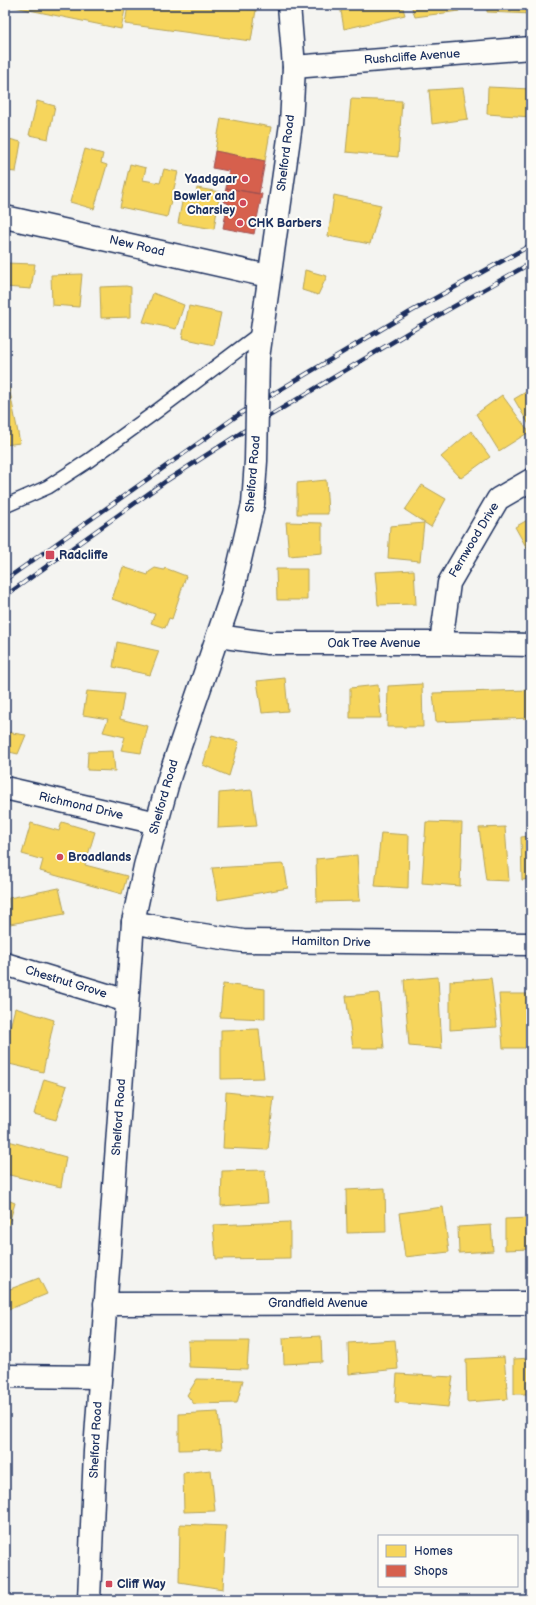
<svg xmlns="http://www.w3.org/2000/svg" width="536" height="1605" viewBox="0 0 536 1605" font-family="'Balsamiq Sans',sans-serif">
<rect width="100%" height="100%" fill="#f4f4f1"/>
<filter id="ink" filterUnits="userSpaceOnUse"><feTurbulence type="fractalNoise" baseFrequency=".025" numOctaves="2"/><feDisplacementMap in="SourceGraphic" scale="8" xChannelSelector="R" yChannelSelector="G"/><feConvolveMatrix kernelMatrix="1 2 1 2 8 2 1 2 1" color-interpolation-filters="sRGB"/></filter>
<g filter="url(#ink)">
<path fill="#f6d55c" stroke="#b4a35d" d="M5 5H126L121 29Z
M128 5H221L256 10 251 41 125 24Z
M340 5H402L405 15 344 29Z
M411 5H458L459 11 415 17Z
M487 5H531V14L487 12Z
M488 87 531 89V117L487 114Z
M463 88 468 119 432 124 429 90Z
M351 99 402 101 398 157 346 152Z
M37 101 55 106 48 139 29 135Z
M221 118 271 127 265 161 215 151Z
M5 138 21 142 16 172 5 171Z
M85 149 103 154 101 163 107 165 94 209 70 202Z
M130 164 146 168 143 180 160 183 164 169 178 172 167 217 120 207Z
M197 188 220 192 214 229 178 223 183 197 195 200Z
M334 195 381 205 370 244 328 236Z
M5 263 35 264 31 289 5 287Z
M305 270 327 276 318 295 302 290Z
M82 274 79 307 52 305 51 275Z
M126 286 131 287V317L101 318 100 287Z
M153 293 184 305 176 329 143 322Z
M189 306 221 313 214 345 182 338Z
M7 377 20 443 5 445V378Z
M531 389V428L514 399Z
M502 395 529 432 499 451 476 414Z
M471 431 490 457 461 478 441 457Z
M326 480 328 514H297V483Z
M422 485 446 499 431 527 405 510Z
M531 518V551L529 552 515 527Z
M286 522 322 523V553L289 556Z
M424 523 420 561 388 558 390 526Z
M123 567 148 575 149 572 155 568 164 570 165 568 186 576 172 619 169 618 165 628 151 623 155 614 112 599Z
M276 569H307V600H277Z
M414 570 416 604 378 605 375 572Z
M117 642 159 651 150 675 113 667Z
M285 678 288 711 262 713 257 681Z
M422 684 423 727H387L388 686Z
M378 685 381 718H350V688Z
M528 690 531 718 436 722 433 693Z
M87 691 124 694 120 719 148 726 141 753 121 750 125 737 103 732 108 719 83 715Z
M5 732 26 735 18 754 5 751Z
M212 735 239 742 229 776 203 765Z
M113 751 115 771 87 770 88 752Z
M252 790 257 826 218 828 219 793Z
M62 822 95 832 85 865 127 876 122 894 40 871 43 860 22 854 31 823 59 831Z
M426 822 462 823 460 886 422 883Z
M505 827 509 881 486 880 479 828Z
M381 833 409 835 408 888 375 886Z
M531 836V879L522 880 521 837Z
M357 855 360 901 317 902 316 859Z
M284 864 288 888 218 900 212 868Z
M59 888 65 914 10 924 9 898Z
M438 977 442 1049 409 1046 404 980Z
M491 978 497 1027 450 1030V981Z
M223 984 265 989V1019L220 1017Z
M379 993 384 1048H353L346 996Z
M499 994H531V1048H503Z
M15 1008 54 1020 43 1072 5 1063V1047Z
M259 1029 264 1078 221 1079V1030Z
M44 1079 67 1086 56 1120 34 1114Z
M226 1092 274 1097 268 1150 223 1148Z
M5 1140 66 1157 61 1187 5 1174Z
M265 1170 268 1203 221 1206 222 1171Z
M385 1188 386 1232 347 1233 346 1190Z
M5 1199 15 1203 5 1237Z
M443 1207 449 1252 405 1257 399 1213Z
M531 1218V1249L505 1250V1219Z
M290 1222V1258L216 1259 213 1225Z
M491 1225 493 1251 459 1253 458 1227Z
M39 1278 47 1294 5 1311V1291Z
M321 1336 322 1362 284 1364 283 1338Z
M395 1340 398 1369 349 1374 348 1343Z
M188 1341H249L247 1369 189 1367Z
M504 1357 508 1399 467 1402 466 1359Z
M531 1358V1394H514V1359Z
M397 1374 453 1377 448 1407 395 1402Z
M197 1379 243 1380 237 1403 194 1404 187 1395Z
M218 1412 222 1449 179 1450V1414Z
M211 1470 215 1511 184 1512 183 1473Z
M180 1524 226 1526 223 1589 179 1582Z"/>
<path fill="#d6604d" stroke="#9e5152" d="M215 151 265 161 259 194 226 188 229 171 212 168Z
M226 188 262 194 254 234 223 228 228 203 223 202Z"/>
<g fill="none" stroke-linecap="round" stroke-linejoin="round">
<defs>
<path id="lane" d="M5 506 48 487 88 461 157 411 262 332"/>
<path id="street" d="M294 67 531 48
M5 217 268 276
M218 636 268 643H441L531 645
M441 643 449 583 498 499 531 480
M5 788 157 823
M133 922 183 932 243 941 531 944
M5 964 127 1001
M105 1304 531 1303
M5 1376 100 1377"/>
<path id="secondary" d="M258 358 291 124 294 67 289 5
M89 1600 95 1451 133 922 145 866 170 775 232 594 253 504"/>
</defs>
<use href="#lane" stroke="#1b2f5e" stroke-width="16"/>
<use href="#street" stroke="#1b2f5e" stroke-width="25"/>
<use href="#secondary" stroke="#1b2f5e" stroke-width="25"/>
<use href="#lane" stroke="#fdfcf7" stroke-width="13"/>
<use href="#street" stroke="#fdfcf7" stroke-width="22"/>
<use href="#secondary" stroke="#fdfcf7" stroke-width="22"/>
<defs>
<path id="rail" d="M5 580 241 413 412 311 531 245
M5 596 166 481 244 431 421 325 531 263"/>
</defs>
<use href="#rail" stroke="#1b2f5e" stroke-width="4.5"/>
<use href="#rail" stroke="#fdfcf7" stroke-width="3" stroke-dasharray="9" stroke-linecap="butt"/>
<defs>
<path id="secondary-bridge" d="M253 504 256 461 258 358"/>
</defs>
<use href="#secondary-bridge" stroke="#1b2f5e" stroke-width="25" stroke-linecap="butt"/>
<use href="#secondary-bridge" stroke="#fdfcf7" stroke-width="22"/>
</g>
</g>
<g fill="#d1495b" stroke="#fdfcf7" stroke-width="1.5">
<circle cx="245" cy="179" r="4"/>
<circle cx="243" cy="203" r="4"/>
<circle cx="240" cy="223" r="4"/>
<rect x="45" y="550" width="10" height="10" rx="2"/>
<circle cx="60" cy="857" r="4"/>
<rect x="105" y="1580" width="8" height="8" rx="2"/>
</g>
<g text-anchor="middle" dominant-baseline="central" stroke-width="4" stroke-linejoin="round" paint-order="stroke">
<g font-size="12" fill="#1b2f5e" stroke="#fdfcf7">
<text transform="translate(412 57) rotate(-4)">Rushcliffe Avenue</text>
<text transform="translate(286 153) rotate(-83)">Shelford Road</text>
<text transform="translate(137 246) rotate(13)">New Road</text>
<text transform="translate(253 474) rotate(-85)">Shelford Road</text>
<text transform="translate(474 540) rotate(-59)">Fernwood Drive</text>
<text x="374" y="643">Oak Tree Avenue</text>
<text transform="translate(164 797) rotate(-74)">Shelford Road</text>
<text transform="translate(81 806) rotate(13)">Richmond Drive</text>
<text transform="translate(331 942) rotate(1)">Hamilton Drive</text>
<text transform="translate(66 982) rotate(17)">Chestnut Grove</text>
<text transform="translate(119 1117) rotate(-86)">Shelford Road</text>
<text x="318" y="1303">Grandfield Avenue</text>
<text transform="translate(96 1440) rotate(-87)">Shelford Road</text>
</g>
<g font-size="12" font-weight="bold" fill="#1b2f5e" stroke="#fdfcf7" text-anchor="start">
<text x="237" y="179" text-anchor="end">Yaadgaar</text>
<text x="235" y="196" text-anchor="end">Bowler and<tspan x="235" dy="14">Charsley</tspan></text>
<text x="248" y="223">CHK Barbers</text>
<text x="59" y="555">Radcliffe</text>
<text x="68" y="857">Broadlands</text>
<text x="117" y="1584">Cliff Way</text>
</g>
</g>
<rect width="536" height="1605" fill="none" stroke="#fdfcf7" stroke-width="20"/>
<rect x="10" y="10" width="516" height="1585" fill="none" stroke="#1b2f5e" stroke-width="1.5" filter="url(#ink)"/>
<rect x="378" y="1535" width="140" height="52" fill="#fdfcf7" stroke="#a3aaba"/>
<rect x="386" y="1545" width="20" height="12" fill="#f6d55c" stroke="#a3aaba"/>
<text x="414" y="1555" font-size="12" fill="#1b2f5e">Homes</text>
<rect x="386" y="1565" width="20" height="12" fill="#d6604d" stroke="#a3aaba"/>
<text x="414" y="1575" font-size="12" fill="#1b2f5e">Shops</text>
</svg>
